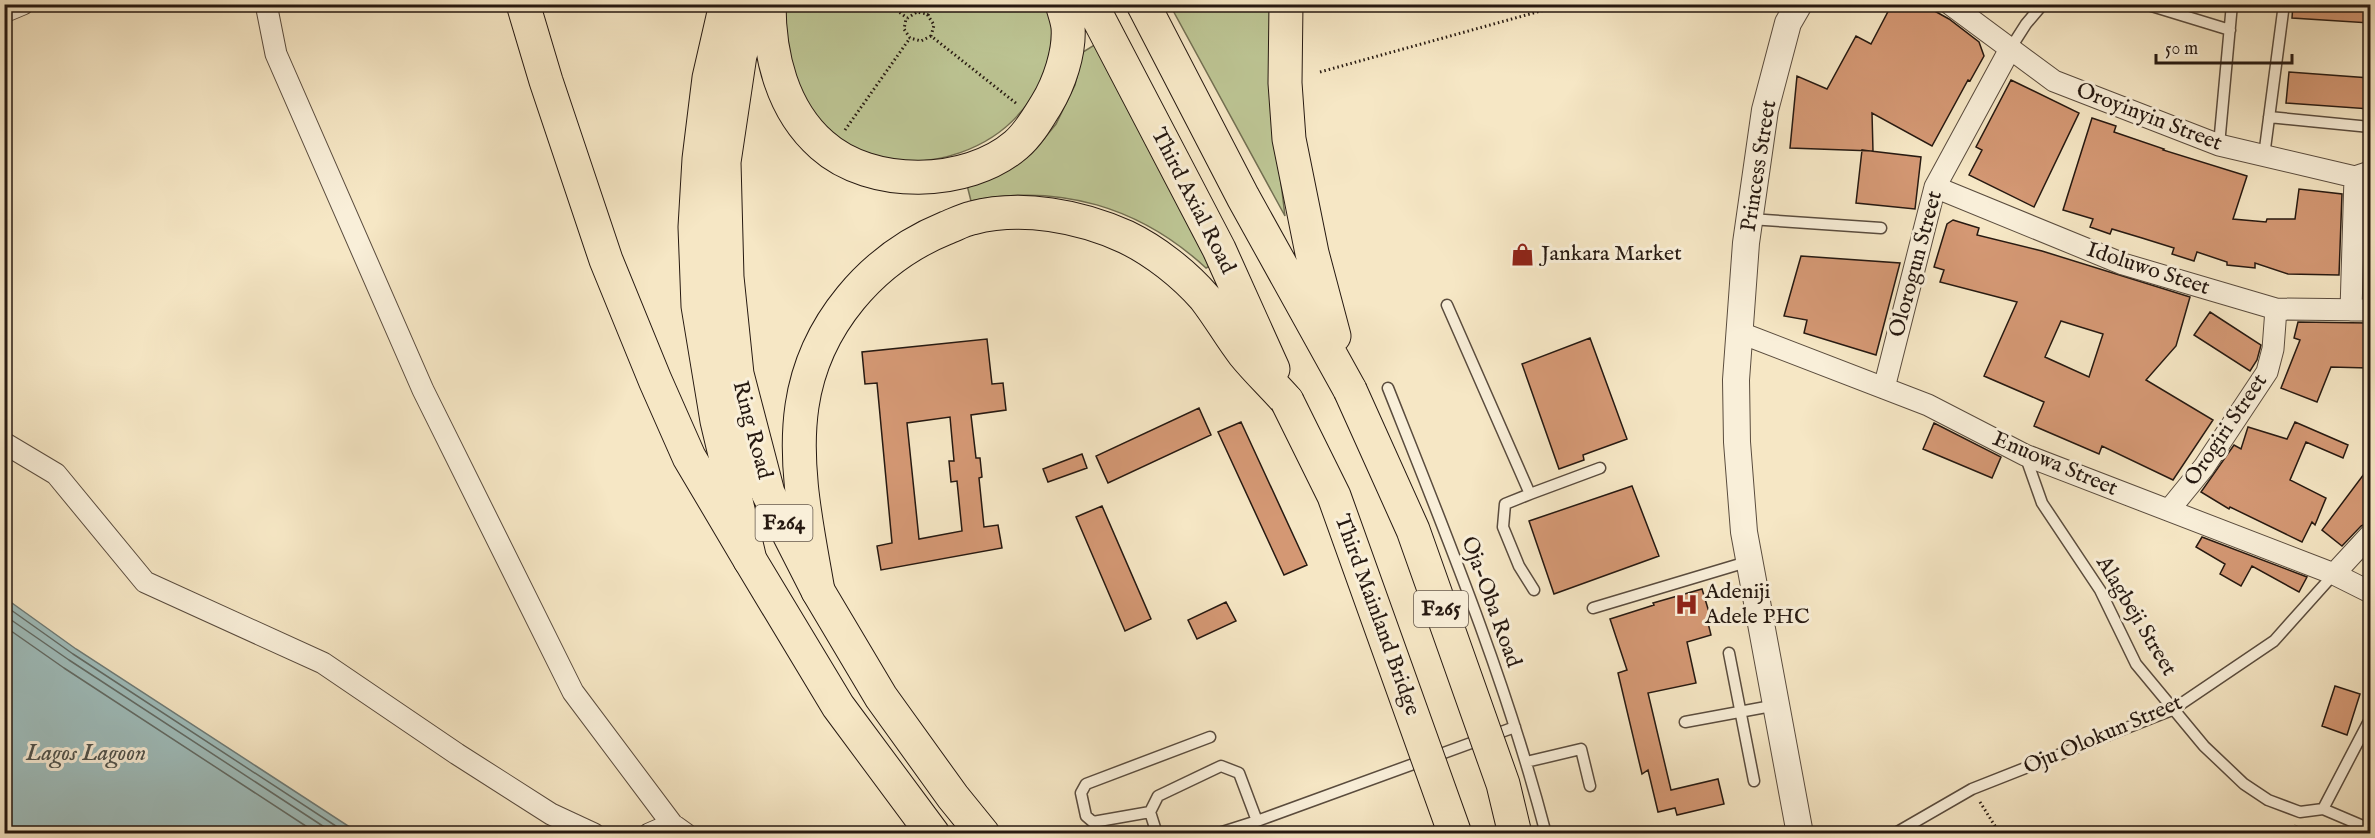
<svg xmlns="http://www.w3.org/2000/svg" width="2375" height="838" viewBox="0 0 2375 838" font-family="'IM FELL English',serif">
<rect width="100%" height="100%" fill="#f6e7c5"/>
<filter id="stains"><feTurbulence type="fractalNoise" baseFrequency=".00333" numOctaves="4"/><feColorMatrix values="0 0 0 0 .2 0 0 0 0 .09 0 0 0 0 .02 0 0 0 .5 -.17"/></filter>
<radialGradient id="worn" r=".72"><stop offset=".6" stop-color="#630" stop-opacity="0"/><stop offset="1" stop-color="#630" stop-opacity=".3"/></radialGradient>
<path fill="#bdc594" stroke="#726f52" stroke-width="1.5" d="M780 4 1050 5C1073 152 872 222 797 94 793 87 793 75 791 67 787 46 784 25 780 4Z
M1170 5H1270L1273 117 1285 216Z
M1096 44 1214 264 1206 268C1140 207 1059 183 971 201L967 185 1043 140 1056 124 1075 85 1083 52Z"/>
<path fill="#9fbebd" stroke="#6f7c78" stroke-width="1.5" d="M5 598 76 649 359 833H5Z"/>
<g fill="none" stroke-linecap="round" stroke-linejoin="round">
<path stroke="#626c67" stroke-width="1.5" d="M4 605 73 654 348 834
M4 615 69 660 335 834
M4 626 64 668 318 834"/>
</g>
<path fill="#d49874" stroke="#261911" stroke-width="1.5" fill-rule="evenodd" d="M1892 4H1922L1949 19 1979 42 1984 56 1970 81 1968 80 1932 146 1872 113 1873 151 1790 148 1797 76 1827 89 1856 36 1871 44Z
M2293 4H2370V23L2292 18Z
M2289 72 2370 78V109L2286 103Z
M2011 80 2079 113 2034 207 1969 175 1982 150 1976 147Z
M2092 118 2116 126 2114 132 2164 149 2163 150 2247 176 2233 219 2266 222 2267 219H2295L2299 189 2342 194 2339 275 2288 274 2255 263V268L2227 265V262L2197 252 2194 261 2172 254 2174 248 2142 238 2112 229 2110 234 2090 227 2093 219 2063 210Z
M1862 150 1921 157 1915 209 1856 203Z
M1953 220 1979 228 1977 235 2042 251 2190 297 2176 346 2146 380 2213 420 2173 480 2102 446 2099 454 2034 426 2044 402 1984 376 2017 302 1940 282 1944 270 1934 267 1947 224ZM2061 321 2103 334 2089 377 2045 357Z
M1801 256 1900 263 1876 355 1804 333 1807 320 1784 316Z
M2210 312 2261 345 2257 360 2250 371 2194 335Z
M2298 322 2368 323V368L2331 367 2317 402 2281 388 2300 340 2294 338Z
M1590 338 1627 439 1583 455 1584 460 1559 469 1522 364Z
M987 339 992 384 1003 383 1006 410 971 415 976 458H980L982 477 979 478 984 527 998 525 1002 548 881 570 877 546 892 543 877 383 865 384 862 352ZM950 417 954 461H949L951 482 957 481 962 531 919 539 907 423Z
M1199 408 1211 435 1108 483 1096 456Z
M1241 422 1307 565 1284 575 1218 432Z
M2295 422 2348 445 2343 458 2306 442 2290 480 2326 498 2315 525 2312 522 2302 542 2230 507 2229 509 2201 492 2234 445 2241 449 2248 427 2287 439Z
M1934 423 2001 457 1992 478 1923 449Z
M1082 454 1087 468 1048 482 1043 469Z
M2370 466V521L2361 526 2342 546 2322 530Z
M1632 486 1659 556 1554 594 1529 521Z
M1102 506 1151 619 1125 631 1076 517Z
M2202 537 2307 577 2299 592 2252 566 2241 586 2220 574 2225 564 2196 547Z
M1702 589 1712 622 1708 623 1711 635 1687 642 1696 683 1648 693 1671 790 1718 779 1724 804 1677 815 1675 808 1658 812 1648 770 1642 774 1618 673 1627 670 1610 619 1654 605 1653 603Z
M1226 602 1236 621 1197 639 1188 620Z
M2335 686 2360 694 2347 735 2322 726Z"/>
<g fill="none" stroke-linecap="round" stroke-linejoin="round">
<defs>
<path id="service" d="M2145 4 2230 30
M2010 49 2026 24 2043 4
M2269 117 2370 127
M2219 145 2232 4
M2264 156 2284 4
M1750 219 1881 228
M1447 305 1530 494 1600 468
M1388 388C1446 534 1506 680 1546 834
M2025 455 2042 503 2100 590 2136 664 2204 746 2244 784 2268 800 2300 812 2323 809 2370 829
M1530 494 1505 504 1503 527 1519 566 1534 590
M1593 608 1750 561
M1729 653 1754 781
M1685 722 1777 705
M1526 762 1581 749 1590 786
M2323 809 2370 719
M1150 812 1093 822 1086 816 1081 793 1086 784 1210 737
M1157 834 1150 812 1158 796 1221 766 1239 773 1257 821
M1216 834 1257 821 1515 727
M1894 834 1972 789 2172 710 2274 641 2334 574"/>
<path id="minor" d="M266 4 276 54 423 390 573 692 672 824 686 834
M1950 4 2054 81 2219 145 2355 177 2370 172
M4 12 23 4
M1935 187 2123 264 2276 309 2370 310
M2351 310 2355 177
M1741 333 1928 405 2025 455 2334 574 2370 592
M1884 388 1935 187 2010 49
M4 443 56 474 145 582 323 663 457 754 551 814 594 834
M2169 510 2204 467 2267 372 2273 349 2276 309
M2334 574 2370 535
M649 834 672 824"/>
<path id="tertiary" d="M1799 4 1788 23 1765 110 1746 243 1736 380 1737 442 1744 532 1800 834"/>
<path id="primary" d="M726 4 709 78 699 159 695 227 698 306 717 421 750 560 838 706 933 834
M758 4 740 55 724 162 727 277 737 374 768 493 818 591 881 697 953 797 983 834"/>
<path id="motorway" d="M523 4 546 81 606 260 655 380 689 457 750 560
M769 4C769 55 782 110 822 145 871 189 967 187 1016 145 1029 134 1038 118 1046 105 1059 84 1070 52 1068 27 1067 19 1064 11 1062 4
M1091 4 1219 249 1273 369
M1143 4 1243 197 1350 390
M1286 4 1285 83 1289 139 1312 253 1334 336
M818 591C808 532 793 467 802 406 814 325 872 258 946 228 954 225 963 220 972 218 1022 205 1080 216 1126 237 1155 251 1184 274 1205 298 1219 316 1230 336 1244 354 1257 370 1273 385 1287 401"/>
</defs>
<use href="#service" stroke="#5a4c3e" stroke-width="13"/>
<use href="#minor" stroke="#5a4c3e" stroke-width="23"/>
<use href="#tertiary" stroke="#5a4c3e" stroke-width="28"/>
<use href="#primary" stroke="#261911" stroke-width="35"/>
<use href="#motorway" stroke="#261911" stroke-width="35"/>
<path stroke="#261911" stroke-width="3" stroke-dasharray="1.5 3" stroke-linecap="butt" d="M889 4 907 18
M1762 4 1770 10
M928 15 935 4
M931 36 921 41 910 38 904 29 906 19 917 12 927 14 934 25 931 36 1017 104
M1320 72 1566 4
M845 130 910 38
M1980 802 2000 834
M2294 834 2296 825"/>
<use href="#service" stroke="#f9efd9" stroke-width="10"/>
<use href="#minor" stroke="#f9efd9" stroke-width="21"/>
<use href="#tertiary" stroke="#f9efd9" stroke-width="26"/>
<use href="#primary" stroke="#f6e7c5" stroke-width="33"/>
<use href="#motorway" stroke="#f6e7c5" stroke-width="33"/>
<defs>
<path id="motorway-bridge" d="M1350 390 1413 530 1503 784 1515 834
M1287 401 1334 496 1455 834"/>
</defs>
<use href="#motorway-bridge" stroke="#261911" stroke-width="35" stroke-linecap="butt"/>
<use href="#motorway-bridge" stroke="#f6e7c5" stroke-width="33"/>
</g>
<defs>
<symbol id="shop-bare" viewBox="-9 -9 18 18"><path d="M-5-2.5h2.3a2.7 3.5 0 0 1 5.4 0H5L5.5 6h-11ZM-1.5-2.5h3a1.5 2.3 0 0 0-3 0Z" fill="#8f2418" stroke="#f9efd9" stroke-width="2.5" paint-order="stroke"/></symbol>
<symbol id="hospital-bare" viewBox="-9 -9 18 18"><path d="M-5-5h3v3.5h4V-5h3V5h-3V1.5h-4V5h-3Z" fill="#8f2418" stroke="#f9efd9" stroke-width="2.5" paint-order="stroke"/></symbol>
</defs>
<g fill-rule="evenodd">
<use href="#shop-bare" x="1506" y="238" width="33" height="33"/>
<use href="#hospital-bare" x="1670" y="588" width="33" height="33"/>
</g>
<g text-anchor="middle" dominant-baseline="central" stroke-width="6" stroke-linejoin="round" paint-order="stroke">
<g fill="#f9efd9" stroke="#65594d" stroke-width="1.5">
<rect x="755.5" y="505" width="57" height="36" rx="4.5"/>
<rect x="1414" y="591" width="54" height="36" rx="4.5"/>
</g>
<g font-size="21" font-weight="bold" fill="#261911">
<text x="784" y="523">F264</text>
<text x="1441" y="609">F265</text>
</g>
<g font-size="22" fill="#261911" stroke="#f9efd9">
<text transform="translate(2149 117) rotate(21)">Oroyinyin Street</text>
<text transform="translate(1759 166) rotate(-81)">Princess Street</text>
<text transform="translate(1193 201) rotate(63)">Third Axial Road</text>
<text transform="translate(1916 264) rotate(-75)">Olorogun Street</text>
<text transform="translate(2148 269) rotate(18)">Idoluwo Steet</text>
<text transform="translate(752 430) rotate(75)">Ring Road</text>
<text transform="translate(2226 430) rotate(-56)">Orogiri Street</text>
<text transform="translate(2055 464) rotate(23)">Enuowa Street</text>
<text transform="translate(1491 602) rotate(70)">Oja-Oba Road</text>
<text transform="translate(1377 615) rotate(70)">Third Mainland Bridge</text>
<text transform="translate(2136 616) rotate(59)">Alagbeji Street</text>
<text transform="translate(2103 735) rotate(-23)">Oju Olokun Street</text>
</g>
<g font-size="22" fill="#261911" stroke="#f9efd9" text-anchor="start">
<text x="1541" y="254">Jankara Market</text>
<text x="1705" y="592">Adeniji<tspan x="1705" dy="25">Adele PHC</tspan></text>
</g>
<g font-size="24" font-style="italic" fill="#50534d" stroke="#f9efd9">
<text x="86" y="753">Lagos Lagoon</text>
</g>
</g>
<rect width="2375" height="838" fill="none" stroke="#f6e7c5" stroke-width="24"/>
<rect x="6" y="6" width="2363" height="826" fill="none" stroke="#261911" stroke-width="3"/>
<rect x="12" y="12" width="2351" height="814" fill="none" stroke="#261911" stroke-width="1.5"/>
<path d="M2156 54v9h136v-9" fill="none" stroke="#261911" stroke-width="3"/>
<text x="2165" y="54" font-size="18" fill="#261911" stroke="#f9efd9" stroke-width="4.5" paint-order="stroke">50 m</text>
<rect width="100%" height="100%" filter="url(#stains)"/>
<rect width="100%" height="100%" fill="url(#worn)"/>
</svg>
